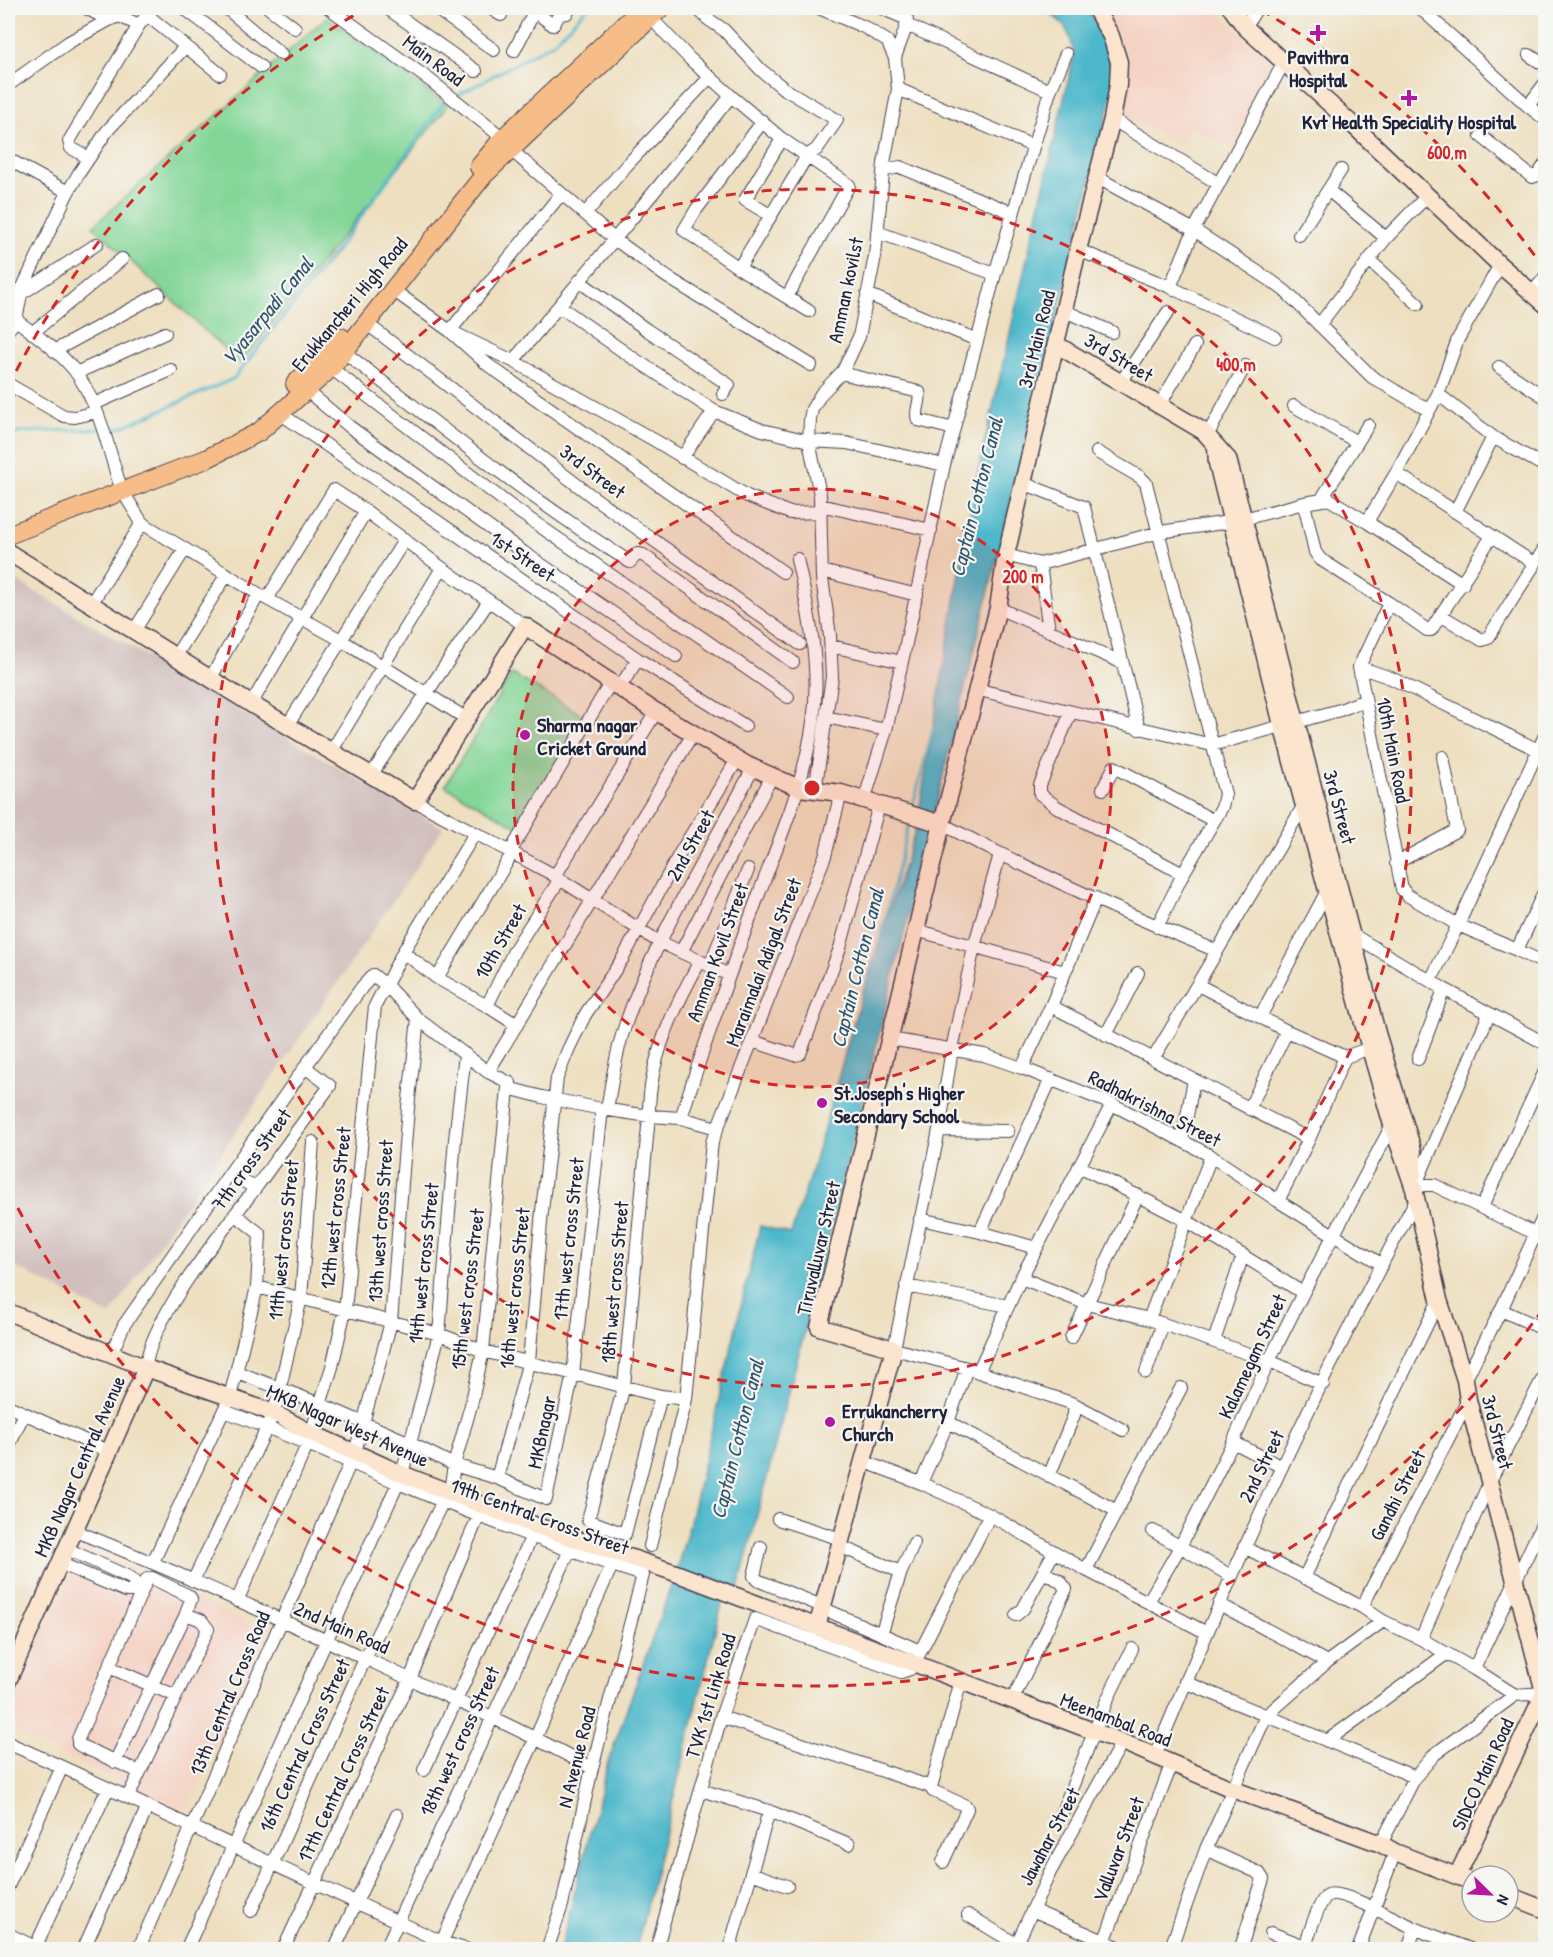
<svg xmlns="http://www.w3.org/2000/svg" width="1553" height="1957" viewBox="0 0 1553 1957" font-family="'Patrick Hand',sans-serif">
<rect width="100%" height="100%" fill="#f6f6f2"/>
<filter id="ink" filterUnits="userSpaceOnUse"><feTurbulence type="fractalNoise" baseFrequency=".0167" numOctaves="2"/><feDisplacementMap in="SourceGraphic" scale="12" xChannelSelector="R" yChannelSelector="G"/><feConvolveMatrix kernelMatrix="1 2 1 2 8 2 1 2 1" color-interpolation-filters="sRGB"/></filter>
<filter id="wash" filterUnits="userSpaceOnUse"><feTurbulence type="fractalNoise" baseFrequency=".008" numOctaves="4" result="noise"/><feDisplacementMap in="SourceGraphic" scale="24" xChannelSelector="R" yChannelSelector="G"/><feGaussianBlur stdDeviation="1.35" result="paint"/><feColorMatrix in="noise" values="0 0 0 0 0 0 0 0 0 0 0 0 0 0 0 0 0 1.4 0 .05"/><feComposite in="paint" operator="in"/></filter>
<g filter="url(#wash)">
<rect width="100%" height="100%" fill="#eedfc0"/>
<path fill="#f5d2c3" d="M1100 8H1211L1277 65 1232 148 1191 126 1180 146 1125 116 1130 60Z
M80 1544 269 1633 186 1810 8 1731V1716Z
M1423 1940 1450 1949H1418Z"/>
<path fill="#d1bfbd" d="M8 576 443 828 110 1316 8 1263Z"/>
<path fill="#83d697" stroke="#527c69" stroke-width="1.5" d="M327 17 448 106 240 363 93 226Z
M512 674 586 717 521 829 445 786Z"/>
<path fill="#4eb8cb" stroke="#386d83" stroke-width="1.5" d="M1042 8H1087L1102 31 1112 55 1114 86 825 1252 737 1593 725 1591 636 1949 560 1950 608 1762 674 1578 688 1530 760 1226 791 1234 816 1157 859 1004 916 828 975 485 1074 55C1070 29 1063 21 1042 8Z"/>
<g fill="none" stroke-linecap="round" stroke-linejoin="round">
<path stroke="#4eb8cb" stroke-width="3" d="M460 94 553 43 587 8
M107 428H120L233 379 336 251 444 102
M8 436 22 432 100 429
M912 809 934 726
M879 943 910 819"/>
</g>
</g>
<g filter="url(#ink)">
<g fill="none" stroke-linecap="round" stroke-linejoin="round">
<defs>
<path id="street" d="M86 8 109 20 119 16 139 25
M184 8 261 67
M226 8 281 54
M269 8 295 28
M329 8 431 81 503 138 511 150 613 238 667 277 811 365
M387 8 476 71
M435 8 494 50
M490 8 501 15
M530 8 553 25 560 14 567 13 570 8
M697 8 708 19 724 30 761 70 783 88 837 120 817 149 807 156 739 268
M881 8 907 19C907 30 898 46 895 58
M1420 8 1528 106 1546 120
M147 15 220 74
M650 17 690 59 731 96 782 139 849 185 787 297
M907 25 1050 91
M1245 27 1257 8
M186 46 107 131 79 173 68 192 22 289 16 320C36 335 59 351 75 371 99 404 107 444 119 482L123 492 142 523 267 599 341 640 467 719
M514 51 534 12
M1529 55 1546 66
M8 85 69 42 109 20
M898 89 1033 146
M1528 106 1546 82
M1112 119 1219 184
M763 121 696 210 684 230 739 268 809 311
M1481 136 1532 177 1538 175 1546 163
M89 158 71 148 69 141 139 25 153 8
M8 159 68 192
M885 170 900 167 1013 213
M1098 178 1194 230 1273 282 1285 291 1372 377 1428 410
M1328 190 1386 238
M561 194 450 331 488 365 783 572
M585 214 626 166 710 77
M770 215 745 200 782 139
M877 232 995 274
M1299 235 1341 170
M1078 250 1170 287 1275 337
M1369 260 1418 304
M579 281 647 330 729 385 723 394
M1170 287 1194 230 1284 62
M393 290 450 331 513 361 656 441 747 496 790 513 821 512
M1532 293 1546 276
M21 294 97 244
M867 294 977 340
M559 306 627 354 714 411 762 430 809 441 846 443 874 449 944 465
M1065 311 1112 332
M8 318 16 320 8 330
M366 323 593 497 800 644
M1319 325 1386 238 1428 195
M32 333 122 259
M54 351 159 294
M344 352C437 424 530 499 630 562L637 554 643 555 793 662
M513 361 658 187 731 96
M1499 367 1546 398
M331 368 512 507 788 697
M76 373 165 333
M841 373 919 392C922 401 914 411 918 420L954 429
M1121 382 1168 312
M8 384 64 416 75 417 97 412
M306 390 350 427 523 552 676 656
M1438 394 1493 437 1546 467
M94 404 171 370
M1159 406 1195 345
M1294 406 1357 442
M281 414 638 659 745 726
M1207 436 1245 366
M1097 452 1140 477 1146 483 1225 794 1222 807 1183 874 1157 927
M682 458 714 411
M1396 473 1535 564
M1023 483 1084 507 1139 729
M1321 500 1368 425
M1304 503 1315 552 1320 559 1389 603 1359 667 1402 889 1407 895 1458 925 1517 950 1546 964
M820 505 931 530
M1455 512 1493 437
M1367 522 1463 584
M1006 555 1040 564 1160 532 1236 521 1304 503 1329 499 1367 522 1396 473 1438 394 1458 339 1500 265
M1040 564 1049 631
M822 571 917 595
M267 599 334 490 366 511 442 568 525 626
M1389 603 1427 630H1431L1492 536
M91 604 142 523
M998 608 1121 662
M1442 616 1482 640 1488 638 1546 546
M134 631 185 549
M831 646 902 662
M175 657 227 574
M1359 667 1391 678 1546 754
M210 679 259 594
M620 687 638 659
M975 689 1212 745 1340 710 1365 700
M251 704 366 511
M1071 712 1040 785V794L1057 807 1183 874
M826 717 886 730
M287 726 405 539
M331 752 442 568
M371 775 489 601
M1103 789 1114 767 1214 821
M815 791 832 677 830 636 822 578 820 495 809 441 810 419 812 409 821 394 843 371 859 337 875 256 884 163 898 89 895 58 887 41 864 27 819 8
M415 801 550 873 656 940 729 975
M864 801 886 730 902 662 944 465 995 274 1050 91 1066 54
M942 824C1031 871 1123 913 1217 951
M1000 854 974 947 952 1049 939 1130 894 1349 967 1368 1074 1404V1415L1049 1476
M1396 863 1457 830 1443 757
M555 876 656 712
M916 930 1065 972
M1353 935 1444 989 1546 1044
M1517 950 1546 888
M403 952 437 978 510 857V852L611 682
M681 952 772 776
M710 965 748 870
M437 978 487 1006 515 949 560 879
M1431 980 1458 925 1546 733
M1198 985 1287 1031 1345 1057 1370 1048
M487 1006 517 1025
M1051 1006 1309 1139
M1260 1017 1327 891
M1106 1035 1138 973
M890 1039 984 1055 1022 1068 1112 1104 1211 1156 1278 1201 1381 1264
M752 1041 795 1055 800 1054 840 948 879 805
M1153 1059 1304 805
M1418 1059 1444 989
M1022 1068 1051 1006 1096 898
M488 1072 693 734
M607 1109C612 1082 615 1056 624 1029 653 939 710 853 753 768
M1249 1109 1287 1031
M681 1118C705 1042 732 966 760 891 781 836 805 780 813 722 821 668 809 612 797 559
M939 1130 1008 1131
M1182 1141 1194 1080
M1079 1166 1187 1221 1303 1293
M230 1173 305 1067
M1414 1184 1417 1182 1489 1014
M1414 1189 1424 1185H1434L1534 1233
M1278 1201 1309 1139 1345 1057
M1482 1207 1546 1069
M920 1219 980 1232 1051 1079
M980 1232 1036 1248
M1021 1278 1087 1304 1149 1319 1269 1361 1323 1384
M906 1286 1008 1306
M257 1287 439 1334 483 1351 661 1396 686 1399
M1501 1310 1546 1330
M1149 1319 1211 1156
M1071 1338 1138 1195
M1214 1341 1243 1255
M111 1354 124 1325 230 1173 255 1188
M146 1368C147 1323 227 1225 257 1186 281 1153 305 1119 330 1086L305 1067 362 987 373 975 386 985 418 1019 488 1072 510 1083 508 1088 542 1097 602 1109 649 1116 681 1118 717 1128
M237 1372 320 1404 410 1443 454 1465 497 1478 546 1499 573 1374 602 1109
M978 1372 1021 1278 1112 1104
M1146 1372 1163 1324
M1465 1380 1501 1310 1546 1211
M661 1396 625 1534 588 1520 624 1386 649 1116C648 1061 674 1008 700 961
M1074 1404 1123 1430
M8 1406 108 1451
M224 1411C283 1432 339 1458 396 1482 477 1516 559 1549 643 1575L592 1768 562 1905 547 1950
M948 1422 1117 1511
M1233 1442 1282 1467
M8 1448 24 1413
M862 1461 921 1483 990 1515 1086 1570 1205 1632
M402 1474 439 1334 455 1139 465 1054
M497 1478 529 1361 542 1211 557 1078 568 1050 585 1015 623 958 680 853 737 760
M921 1483 948 1422 967 1368
M450 1492 454 1465 471 1405 483 1351 508 1088
M778 1519 841 1539
M73 1530C171 1569 266 1613 362 1657 439 1693 517 1727 592 1768
M1153 1531 1231 1576
M650 1546 686 1399 712 1142 825 856 841 793
M839 1546 901 1572
M761 1547 754 1576 757 1580 822 1606
M1244 1547 1362 1607 1383 1621 1421 1639 1474 1669 1515 1695
M153 1562 230 1397 257 1287 260 1234 235 1214
M59 1563 126 1591H142L131 1578 65 1548
M1086 1570 1181 1388
M1304 1578 1439 1300
M193 1581 274 1413 301 1298 313 1142
M237 1601 308 1443 332 1367 345 1310 375 1006 403 952 475 833
M1148 1602 1180 1547 1233 1442 1269 1361 1303 1293 1392 1125
M1219 1604 1327 1662
M1362 1607 1468 1400
M822 1608 920 1651
M1016 1615 1023 1609 1054 1552
M881 1634 901 1572 914 1543
M1421 1639 1489 1483 1546 1372
M109 1667 176 1696
M1474 1669 1546 1516
M1185 1682 1415 1777
M1012 1701 1066 1589 1060 1581 1043 1572
M721 1717 931 1787
M1327 1741 1446 1654
M8 1743 62 1767 442 1942 468 1950
M1155 1756C1233 1567 1318 1380 1416 1200
M115 1762 186 1614
M424 1770 532 1536
M701 1790 769 1811 849 1844
M128 1797 208 1629 201 1620 186 1614 191 1599 189 1596 152 1578 147 1579 78 1739V1744L83 1747 140 1772
M1060 1817 1107 1700 1132 1649
M1381 1844 1415 1777 1435 1754 1515 1695 1546 1693
M1206 1849 1259 1873 1263 1879 1240 1950
M943 1862 967 1809 966 1806 933 1791 931 1787 961 1681
M751 1873 787 1886
M8 1886 62 1767
M1032 1910 1125 1950
M251 1911 365 1659 443 1501
M968 1915 1016 1944
M1271 1933 1305 1946
M8 1934 41 1950
M34 1950 108 1788
M83 1950 148 1806
M138 1950 355 1452 391 1322 408 1108 418 1019
M186 1950 398 1483
M283 1950 410 1679 479 1515
M334 1950 397 1815
M385 1950 570 1550
M438 1950 536 1737 612 1565
M656 1950 721 1717 755 1619 901 1672 910 1669 914 1664 990 1515
M729 1950 769 1811
M1014 1950 1050 1872 1122 1742
M1101 1950 1172 1763
M1170 1950 1206 1849 1266 1716 1327 1662 1383 1621
M1304 1950C1308 1938 1318 1901 1328 1895 1341 1888 1401 1923 1417 1929 1435 1937 1454 1943 1473 1950
M1358 1950 1395 1852
M1408 1950 1415 1928"/>
<path id="secondary" d="M1231 8 1245 27 1353 125 1500 265 1546 305
M1057 345 1203 431 1228 459 1377 1033 1413 1150V1174
M1216 448 1217 463 1282 725 1371 1052 1392 1125 1414 1189 1439 1300 1465 1380 1468 1400 1544 1692
M8 552 251 704 415 801 525 626 650 708 747 765 799 788 841 793 942 824
M8 1312 146 1368 274 1413 311 1433 402 1474 531 1524 673 1572 744 1599 1122 1742 1232 1789 1381 1844 1395 1852 1472 1882
M817 1627 894 1349 819 1327 942 824 998 608 1006 555 1078 250 1112 119 1118 85 1119 62 1111 36 1095 8
M8 1681 146 1368
M1457 1876 1546 1689
M1508 1895 1546 1910"/>
<path id="primary" d="M479 167 503 138 642 8
M295 384 341 337
M8 535 206 459 259 432 331 368 484 175 661 8"/>
</defs>
<use href="#street" stroke="#413e4f" stroke-width="14"/>
<use href="#secondary" stroke="#413e4f" stroke-width="19"/>
<use href="#primary" stroke="#413e4f" stroke-width="20"/>
<use href="#street" stroke="#fff" stroke-width="12"/>
<use href="#secondary" stroke="#fce5cf" stroke-width="16"/>
<use href="#primary" stroke="#f7bd88" stroke-width="18"/>
</g>
</g>
<circle cx="812" cy="788" r="299" fill="#d62828" fill-opacity=".12"/>
<g fill="none" stroke="#d62828" stroke-width="3" stroke-dasharray="10 8">
<circle cx="812" cy="788" r="299"/>
<circle cx="812" cy="788" r="599"/>
<path d="M1543 1309A898 898 0 0 1 8 1189M8 387A898 898 0 0 1 363 10M1261 10A898 898 0 0 1 1543 267"/>
</g>
<g fill="#b5179e" stroke="#f6f6f2" stroke-width="2">
<path d="M1315 24h6v6h6v6h-6v6h-6v-6h-6v-6h6z"/>
<path d="M1406 89h6v6h6v6h-6v6h-6v-6h-6v-6h6z"/>
<circle cx="525" cy="735" r="6"/>
<circle cx="822" cy="1103" r="6"/>
<circle cx="830" cy="1422" r="6"/>
</g>
<g text-anchor="middle" dominant-baseline="central" stroke-width="4.5" stroke-linejoin="round" paint-order="stroke">
<g font-size="20" font-weight="bold" fill="#22223b" stroke="#f6f6f2" text-anchor="start">
<text x="1318" y="56" text-anchor="middle">Pavithra<tspan x="1318" dy="23">Hospital</tspan></text>
<text x="1409" y="121" text-anchor="middle">Kvt Health Speciality Hospital</text>
<text x="537" y="724">Sharma nagar<tspan x="537" dy="23">Cricket Ground</tspan></text>
<text x="834" y="1092">St.Joseph's Higher<tspan x="834" dy="23">Secondary School</tspan></text>
<text x="842" y="1410">Errukancherry<tspan x="842" dy="23">Church</tspan></text>
</g>
<g font-size="20" fill="#22223b" stroke="#f6f6f2">
<text transform="translate(434 60) rotate(37)">Main Road</text>
<text transform="translate(845 290) rotate(-78)">Amman kovilst</text>
<text transform="translate(349 304) rotate(-50)">Erukkancheri High Road</text>
<text transform="translate(1036 339) rotate(-76)">3rd Main Road</text>
<text transform="translate(1119 357) rotate(31)">3rd Street</text>
<text transform="translate(593 471) rotate(37)">3rd Street</text>
<text transform="translate(523 556) rotate(34)">1st Street</text>
<text transform="translate(1394 750) rotate(79)">10th Main Road</text>
<text transform="translate(1340 807) rotate(75)">3rd Street</text>
<text transform="translate(690 845) rotate(-61)">2nd Street</text>
<text transform="translate(500 941) rotate(-60)">10th Street</text>
<text transform="translate(717 952) rotate(-70)">Amman Kovil Street</text>
<text transform="translate(763 962) rotate(-69)">Maraimalai Adigal Street</text>
<text transform="translate(1155 1108) rotate(27)">Radhakrishna Street</text>
<text transform="translate(251 1159) rotate(-54)">7th cross Street</text>
<text transform="translate(335 1208) rotate(-84)">12th west cross Street</text>
<text transform="translate(380 1221) rotate(-86)">13th west cross Street</text>
<text transform="translate(568 1239) rotate(-84)">17th west cross Street</text>
<text transform="translate(283 1240) rotate(-84)">11th west cross Street</text>
<text transform="translate(818 1248) rotate(-77)">Tiruvalluvar Street</text>
<text transform="translate(423 1263) rotate(-84)">14th west cross Street</text>
<text transform="translate(614 1282) rotate(-85)">18th west cross Street</text>
<text transform="translate(514 1288) rotate(-84)">16th west cross Street</text>
<text transform="translate(467 1289) rotate(-83)">15th west cross Street</text>
<text transform="translate(1252 1356) rotate(-65)">Kalamegam Street</text>
<text transform="translate(348 1425) rotate(24)">MKB Nagar West Avenue</text>
<text transform="translate(541 1432) rotate(-78)">MKBnagar</text>
<text transform="translate(1498 1432) rotate(76)">3rd Street</text>
<text transform="translate(79 1466) rotate(-66)">MKB Nagar Central Avenue</text>
<text transform="translate(1261 1466) rotate(-64)">2nd Street</text>
<text transform="translate(1397 1495) rotate(-63)">Gandhi Street</text>
<text transform="translate(540 1516) rotate(20)">19th Central Cross Street</text>
<text transform="translate(342 1627) rotate(24)">2nd Main Road</text>
<text transform="translate(229 1693) rotate(-67)">13th Central Cross Road</text>
<text transform="translate(710 1696) rotate(-73)">TVK 1st Link Road</text>
<text transform="translate(1116 1719) rotate(21)">Meenambal Road</text>
<text transform="translate(459 1741) rotate(-65)">18th west cross Street</text>
<text transform="translate(304 1745) rotate(-65)">16th Central Cross Street</text>
<text transform="translate(576 1757) rotate(-76)">N Avenue Road</text>
<text transform="translate(343 1774) rotate(-65)">17th Central Cross Street</text>
<text transform="translate(1482 1774) rotate(-65)">SIDCO Main Road</text>
<text transform="translate(1049 1836) rotate(-62)">Jawahar Street</text>
<text transform="translate(1118 1849) rotate(-69)">Valluvar Street</text>
</g>
<g font-size="21" font-style="italic" fill="#31566d" stroke="#f6f6f2">
<text transform="translate(267 311) rotate(-51)">Vyasarpadi Canal</text>
<text transform="translate(976 497) rotate(-76)">Captain Cotton Canal</text>
<text transform="translate(857 968) rotate(-76)">Captain Cotton Canal</text>
<text transform="translate(737 1439) rotate(-76)">Captain Cotton Canal</text>
</g>
</g>
<circle cx="812" cy="788" r="9" fill="#d62828" stroke="#f6f6f2" stroke-width="3"/>
<g font-size="18" text-anchor="middle" font-weight="bold" fill="#d62828" stroke="#f6f6f2" stroke-width="4.5" stroke-linejoin="round" paint-order="stroke">
<text x="1447" y="159">600 m</text>
<text x="1236" y="371">400 m</text>
<text x="1023" y="583">200 m</text>
</g>
<rect width="1553" height="1957" fill="none" stroke="#f6f6f2" stroke-width="30"/>
<g transform="translate(1490 1894) rotate(114)"><circle r="28" fill="#f6f6f2" stroke="#a1a1a9" stroke-width="1.5"/>
<path d="M0-4.5L10 22L0 15L-10 22Z" fill="#b5179e"/>
<text y="-9" font-size="16" font-weight="bold" text-anchor="middle" fill="#22223b">N</text>
</g>
</svg>
